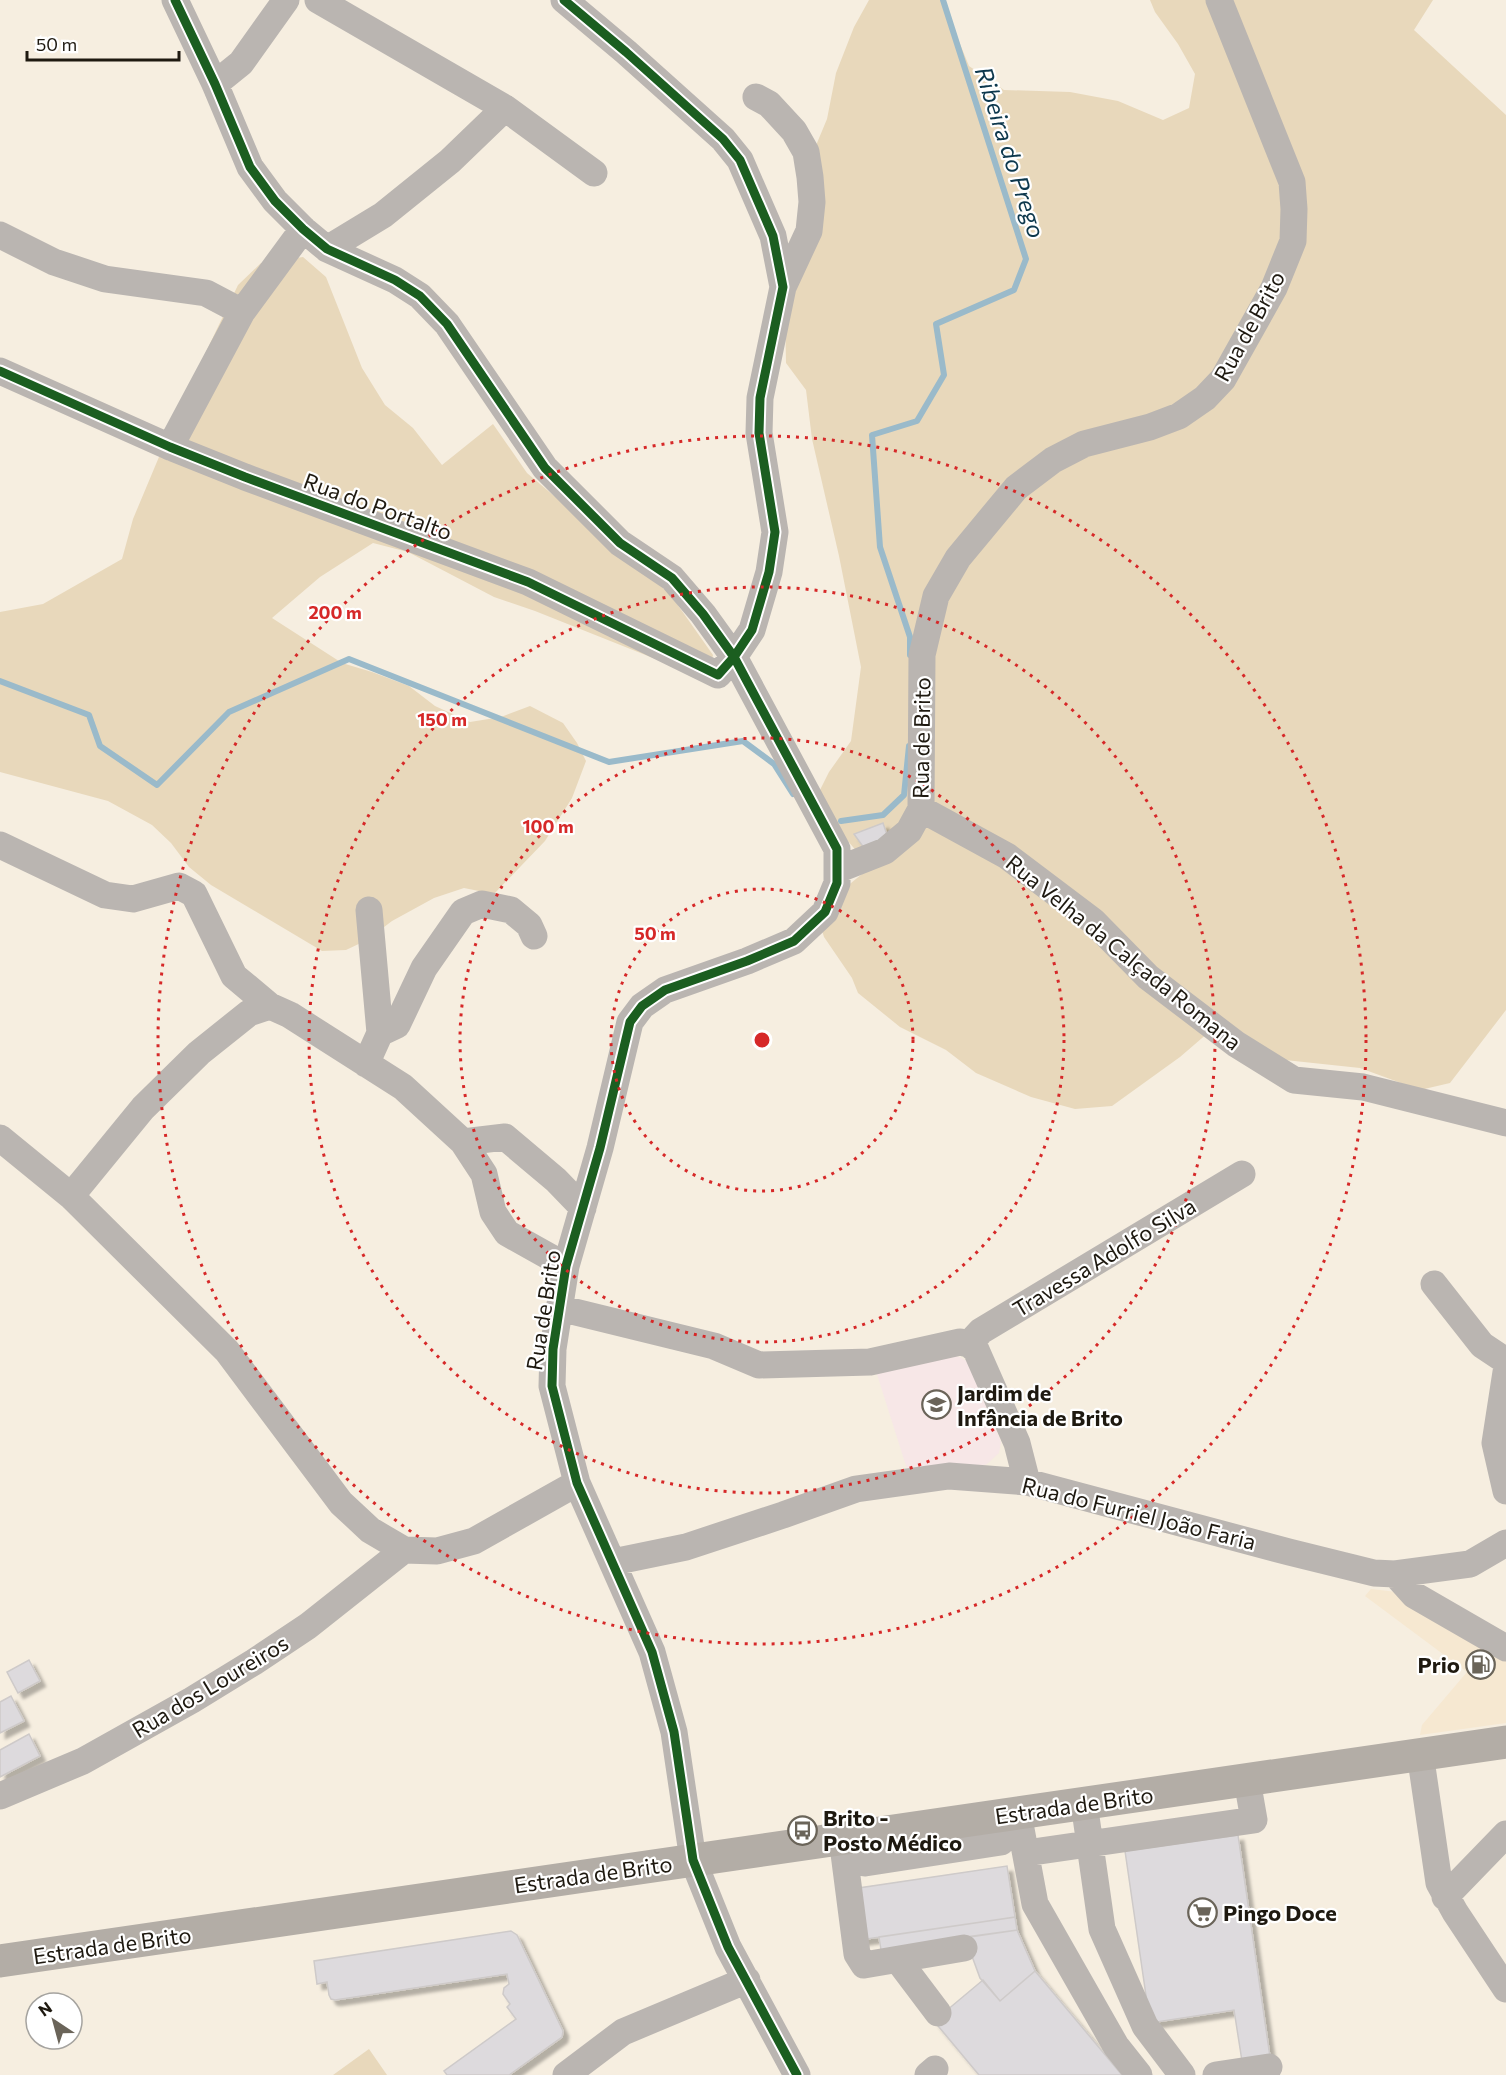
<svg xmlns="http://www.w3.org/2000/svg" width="1506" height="2075" viewBox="0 0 1506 2075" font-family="Commissioner,sans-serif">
<defs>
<filter id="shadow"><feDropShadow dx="5.5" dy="5.5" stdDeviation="1.5" flood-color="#0004"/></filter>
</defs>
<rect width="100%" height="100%" fill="#f6eee0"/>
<path fill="#f6e8d1" d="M1371 1589 1397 1592 1506 1655V1723L1420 1735 1422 1725 1467 1672 1365 1596Z"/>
<path fill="#f7e7e7" d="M948 1355 960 1357 968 1362 1001 1442 999 1453 987 1464 976 1468 907 1469 875 1368Z"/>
<path fill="#e8d8bb" d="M869 0H942L969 66 1004 90 1070 92 1118 101 1163 120 1189 108 1195 74 1178 44 1155 12 1150 0H1433L1414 30 1506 115V1010L1450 1083 1420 1090 1360 1068 1285 1060 1223 1020 1180 1057 1112 1106 1075 1109 1031 1097 976 1073 946 1050 900 1027 858 993 852 978 824 937 817 914 834 897 862 874 859 854 847 840 817 796 829 772 851 741 861 667 839 556 812 439 806 390 786 363 785 308 812 155 827 119 836 73 854 27Z
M303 257 326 277 362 368 385 405 413 428 442 465 493 424 527 473 670 594 713 655 710 669 658 660 535 611 494 597 408 552 373 543 320 577 272 618 342 663 372 672 409 686 435 706 470 722 501 717 530 706 563 723 577 743 586 761 572 798 545 841 494 894 464 888 434 898 392 921 367 940 346 950 322 951 211 885 189 867 171 843 152 825 108 801 0 772V612L43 604 122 559 133 519 182 402 238 285 261 263Z
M369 2049 387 2075H333Z"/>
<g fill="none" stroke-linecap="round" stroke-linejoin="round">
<path stroke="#9abaca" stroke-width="6" d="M910 655V637L880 547 872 435 917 421 944 375 936 324 1014 290 1026 259 943 0
M0 681 89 715 100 746 157 785 229 712 349 659 609 762 743 741 774 764 793 794
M841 821 883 815 904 795 909 746"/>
</g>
<path fill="#dddadd" stroke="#cecac9" stroke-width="1.5" filter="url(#shadow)" d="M883 823 888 838 864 848 854 834Z
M29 1660 40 1681 18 1693 7 1672Z
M11 1696 24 1721 0 1733V1702Z
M29 1734 40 1756 0 1777V1750Z
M1238 1835 1270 2057 1242 2061 1234 2010 1150 2023 1125 1851Z
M1007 1866 1015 1917 860 1940 852 1889Z
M1015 1917 1017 1930 881 1950 879 1937Z
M1017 1930 1035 1971 1000 2001 980 1978 965 1937Z
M511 1931 517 1935 563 2031 562 2037 509 2075H447L444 2071 516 2019 507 2007 510 2004 503 1994 504 1988 509 1984 507 1974 335 2000 331 1999 329 1995 327 1982 317 1984 314 1961Z
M1035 1971 1122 2075H979L934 2021 983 1980 1000 2001Z"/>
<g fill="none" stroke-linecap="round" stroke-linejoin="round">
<path stroke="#bab5b1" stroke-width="27" d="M175 0 215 84 250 167 275 201 303 229 327 249 395 280 420 296 447 324 545 468 620 543 672 578 703 614 734 657 837 849V883L825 912 794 941 747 961 665 990 642 1006 630 1022 600 1148 566 1266 553 1349 552 1386 577 1483 652 1652 674 1732 693 1860 728 1947 797 2075
M318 0 505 108 594 173
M215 84 241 63 286 0
M756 97 769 104 794 131 806 152 810 177 812 202 809 231 783 287
M0 235 54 262 105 279 206 293 242 312
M327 249 383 215 450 161 505 108
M0 371 170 447 245 477 528 582 718 675 734 657 752 630 769 572 775 532 759 433 760 398 783 287 773 236 740 160 723 139 626 52 564 0
M170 447 242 312 303 229
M921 809 1007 856 1093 921 1148 977 1236 1044 1294 1080 1363 1087 1506 1123
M0 845 105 895 133 899 179 886 194 894 234 976 270 1006
M837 870 885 851 909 831 921 809 922 655 936 596 958 558 1016 488 1053 460 1084 444 1150 427 1179 416 1205 398 1223 379 1274 288 1293 241 1294 209 1292 182 1219 0
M369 910 380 1033
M366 1064 380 1033 397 1025 424 968 463 912 482 904 511 910 529 925 534 936
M0 1138 71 1196 227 1351 341 1503 370 1530 404 1550 437 1551 474 1541 577 1483
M463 1142 505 1137 556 1180 583 1208
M71 1196 143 1108 199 1053 249 1013 270 1006 290 1015 403 1087 463 1142 484 1174 493 1212 507 1233 566 1266
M1434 1284 1482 1345 1506 1361
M559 1308 714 1346 759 1365 870 1362 960 1342 969 1344 976 1350 1017 1443 1027 1482
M969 1344 981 1331 1242 1174
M1506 1372 1495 1443 1506 1491
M613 1562 686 1547 783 1515 856 1489 949 1476 1027 1482 1289 1552 1374 1573 1395 1574 1470 1564 1506 1543
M1395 1574 1414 1595 1506 1648
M1420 1753 1439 1883 1455 1912 1506 1989
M0 1796 83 1761 192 1700 254 1662 308 1626 404 1550
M1084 1803 1102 1929 1145 2026 1182 2075
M1018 1813 1035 1904 1116 2046 1139 2075
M859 1836 865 1863 1001 1842 997 1816
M842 1838 857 1954 864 1965 964 1948
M1026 1853 1254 1820 1247 1780
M1445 1897 1506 1834
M898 1960 938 2013
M566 2075 623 2032 747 1980
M928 2075 935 2069
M1216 2075 1269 2067"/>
<path stroke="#b3ada6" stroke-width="33" d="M0 1961 1506 1742"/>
<defs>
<path id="cycleway" d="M175 0 215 84 250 167 275 201 303 229 327 249 395 280 420 296 447 324 545 468 620 543 672 578 703 614 734 657 837 849V883L825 912 794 941 747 961 665 990 642 1006 630 1022 600 1148 566 1266 553 1349 552 1386 577 1483 652 1652 674 1732 693 1860 728 1947 797 2075
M0 371 170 447 245 477 528 582 718 675 734 657 752 630 769 572 775 532 759 433 760 398 783 287 773 236 740 160 723 139 626 52 564 0"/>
</defs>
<use href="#cycleway" stroke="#fff" stroke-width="13"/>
<use href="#cycleway" stroke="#1b5e20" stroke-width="9"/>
</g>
<g fill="none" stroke="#d62828" stroke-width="3" stroke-dasharray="3 6">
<circle cx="762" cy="1040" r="151"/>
<circle cx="762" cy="1040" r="302"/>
<circle cx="762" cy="1040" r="453"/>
<circle cx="762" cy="1040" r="604"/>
</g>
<defs>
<symbol id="school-ring" viewBox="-11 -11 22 22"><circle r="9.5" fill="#fff" stroke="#6a6459" stroke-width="1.5"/><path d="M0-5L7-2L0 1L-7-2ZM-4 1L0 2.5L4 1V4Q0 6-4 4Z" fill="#6a6459"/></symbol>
<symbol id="fuel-ring" viewBox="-11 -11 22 22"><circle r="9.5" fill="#fff" stroke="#6a6459" stroke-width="1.5"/><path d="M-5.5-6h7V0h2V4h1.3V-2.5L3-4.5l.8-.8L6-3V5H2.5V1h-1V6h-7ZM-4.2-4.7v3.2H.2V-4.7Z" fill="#6a6459"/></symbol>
<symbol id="bus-ring" viewBox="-11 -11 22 22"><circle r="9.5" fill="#fff" stroke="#6a6459" stroke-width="1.5"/><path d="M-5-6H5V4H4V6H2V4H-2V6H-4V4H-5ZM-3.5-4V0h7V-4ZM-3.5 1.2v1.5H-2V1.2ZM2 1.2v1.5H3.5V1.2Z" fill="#6a6459"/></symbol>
<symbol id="supermarket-ring" viewBox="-11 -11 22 22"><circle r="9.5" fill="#fff" stroke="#6a6459" stroke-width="1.5"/><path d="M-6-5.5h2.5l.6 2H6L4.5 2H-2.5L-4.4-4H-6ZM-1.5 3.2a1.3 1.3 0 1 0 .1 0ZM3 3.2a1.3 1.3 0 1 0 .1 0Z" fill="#6a6459"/></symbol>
</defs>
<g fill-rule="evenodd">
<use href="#school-ring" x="920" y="1388" width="33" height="33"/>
<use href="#fuel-ring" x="1464" y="1648" width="33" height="33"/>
<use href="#bus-ring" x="786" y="1814" width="33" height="33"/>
<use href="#supermarket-ring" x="1186" y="1896" width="33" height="33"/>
</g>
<g text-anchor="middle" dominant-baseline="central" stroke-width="4.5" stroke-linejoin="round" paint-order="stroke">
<g font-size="22" fill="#1e1910" stroke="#fff">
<text transform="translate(1249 326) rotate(-61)">Rua de Brito</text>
<text transform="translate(378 506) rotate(20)">Rua do Portalto</text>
<text transform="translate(921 738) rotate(-89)">Rua de Brito</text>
<text transform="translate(1124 952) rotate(39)">Rua Velha da Calçada Romana</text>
<text transform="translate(1104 1257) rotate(-31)">Travessa Adolfo Silva</text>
<text transform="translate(543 1310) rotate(-81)">Rua de Brito</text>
<text transform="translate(1139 1513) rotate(14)">Rua do Furriel João Faria</text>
<text transform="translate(210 1686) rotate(-31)">Rua dos Loureiros</text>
<text transform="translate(1074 1805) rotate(-8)">Estrada de Brito</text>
<text transform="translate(593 1874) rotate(-8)">Estrada de Brito</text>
<text transform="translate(112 1945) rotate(-8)">Estrada de Brito</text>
</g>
<g font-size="22" font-weight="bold" fill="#1e1910" stroke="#fff" text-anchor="start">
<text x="957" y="1392">Jardim de<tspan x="957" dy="25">Infância de Brito</tspan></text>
<text x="1460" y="1664" text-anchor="end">Prio</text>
<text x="823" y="1817">Brito -<tspan x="823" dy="25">Posto Médico</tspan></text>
<text x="1223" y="1912">Pingo Doce</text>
</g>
<g font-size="24" font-style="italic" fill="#0d384d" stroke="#fff">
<text transform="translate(1011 152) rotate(72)">Ribeira do Prego</text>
</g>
</g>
<circle cx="762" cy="1040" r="9" fill="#d62828" stroke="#fff" stroke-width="3"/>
<g font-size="18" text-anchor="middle" font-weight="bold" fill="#d62828" stroke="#fff" stroke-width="4.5" stroke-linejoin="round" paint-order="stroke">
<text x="335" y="619">200 m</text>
<text x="442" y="726">150 m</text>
<text x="548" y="833">100 m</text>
<text x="655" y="940">50 m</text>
</g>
<g transform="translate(54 2021) rotate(324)"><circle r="28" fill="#ffffff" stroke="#a5a39f" stroke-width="1.5"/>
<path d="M0-4.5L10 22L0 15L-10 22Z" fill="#6a6459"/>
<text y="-9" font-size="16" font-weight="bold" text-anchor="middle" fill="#1e1910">N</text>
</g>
<path d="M27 51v9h152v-9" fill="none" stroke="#1e1910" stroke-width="3"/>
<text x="36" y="51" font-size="18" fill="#1e1910" stroke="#ffffff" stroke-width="4.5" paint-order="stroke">50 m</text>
</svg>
